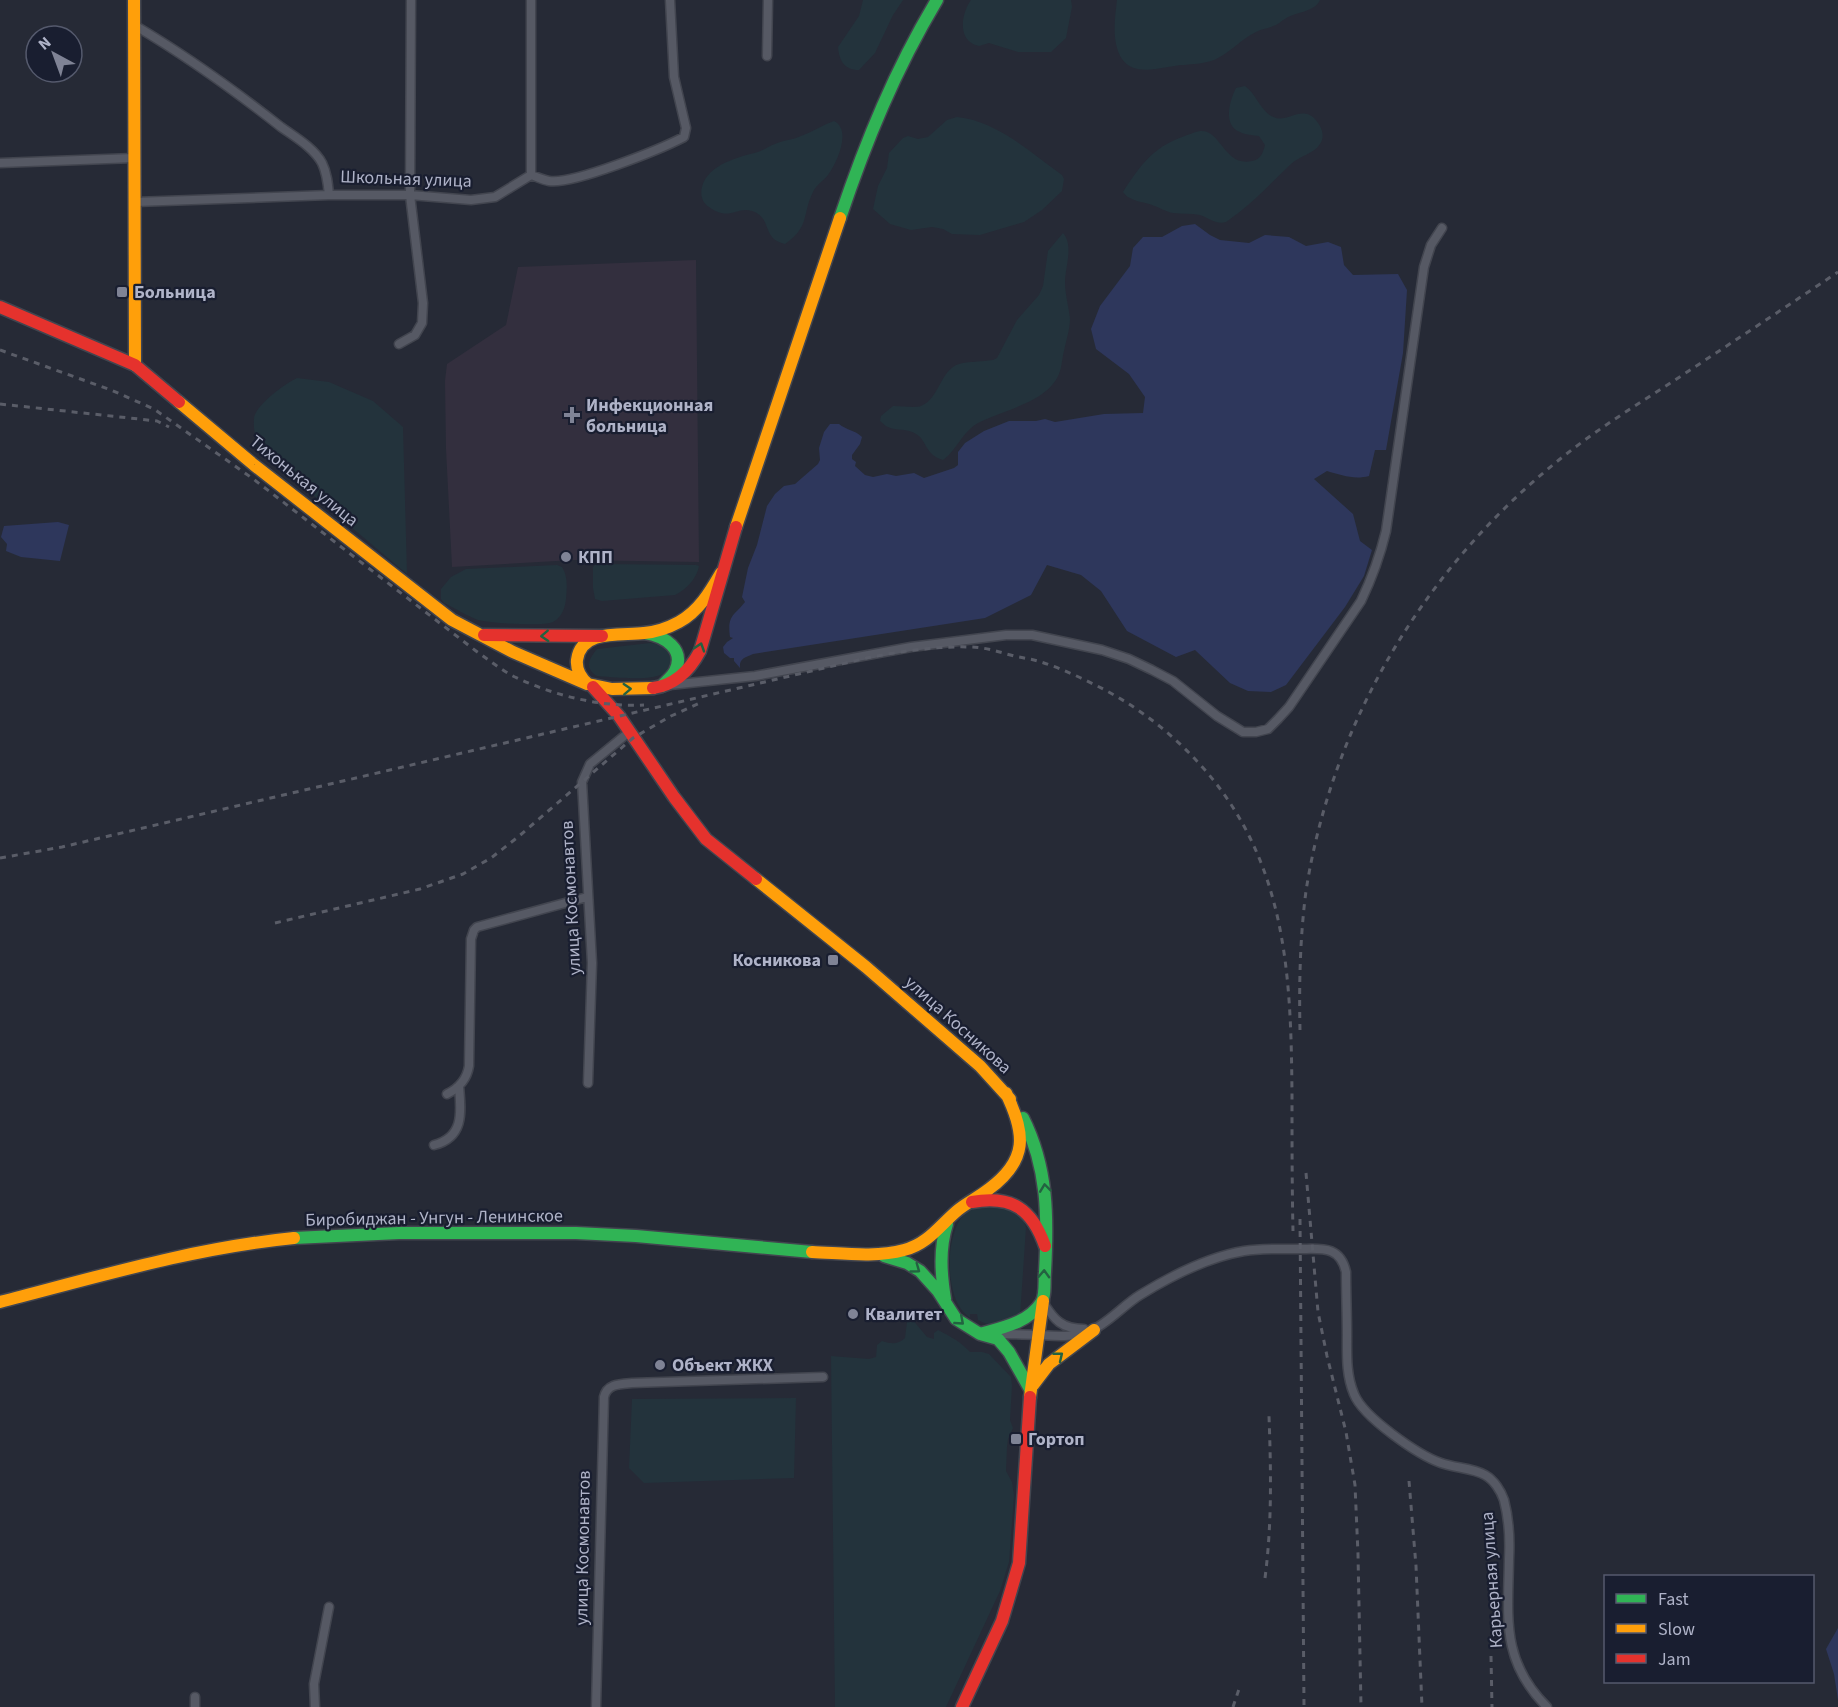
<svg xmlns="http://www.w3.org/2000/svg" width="1838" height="1707" viewBox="0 0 1838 1707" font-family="'Source Sans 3',sans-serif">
<rect width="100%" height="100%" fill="#262a36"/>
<path fill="#332f3e" d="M696 260 699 562 574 560 452 567 446 449 445 381 447 364 506 325 518 267Z"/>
<path fill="#23333c" d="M863 0H903L893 15 875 53 859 70C844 70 839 60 838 47L859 16Z
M971 0H1071L1072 7 1066 38 1051 52H1018L989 43 979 46C976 45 972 44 970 42 958 32 963 11 971 0Z
M1117 0H1320C1314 13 1296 11 1285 19 1281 21 1278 25 1273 26 1268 29 1261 29 1256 32 1241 39 1229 54 1214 60 1203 64 1193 64 1183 65 1164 66 1135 78 1122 59 1111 43 1115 17 1117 0Z
M1245 86C1257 94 1261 114 1276 118 1290 122 1306 101 1320 126 1323 132 1324 138 1320 144 1314 154 1299 156 1291 164 1273 181 1257 199 1237 214 1234 216 1229 220 1226 222 1216 225 1209 218 1200 215 1191 213 1182 214 1173 213 1166 212 1159 207 1152 205 1145 202 1136 202 1130 198 1127 197 1125 194 1123 192 1140 166 1152 148 1182 137 1188 135 1194 132 1200 131 1221 129 1224 167 1252 161 1261 160 1263 152 1265 145L1259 136C1253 135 1245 135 1240 132 1222 125 1230 100 1236 88Z
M957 117C997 121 1030 152 1062 175L1064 179 1062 191 1042 210 1024 222 980 235 952 234 943 229 932 227 911 230 890 224 873 209 878 186 887 168 889 153 903 138 908 136 918 139 928 137 947 120Z
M834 121C852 130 837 163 828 175 823 181 816 185 813 192 802 214 810 227 785 244 761 239 773 218 752 211 736 206 730 222 709 207 702 202 700 195 702 187 708 164 739 157 758 152 764 150 769 146 775 144 783 140 793 140 801 136 813 132 822 125 834 121Z
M1063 233C1074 245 1065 268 1065 282 1065 295 1069 307 1070 319 1070 329 1066 341 1064 351 1062 358 1062 367 1059 374 1047 403 1002 410 978 423 962 432 957 450 943 460 924 454 927 440 916 434 908 428 896 431 888 427 885 426 883 423 880 421L881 416 893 406C899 406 917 408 921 406 940 398 940 370 959 364 969 361 982 362 993 360L997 358 1017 320 1039 295 1043 286 1048 251Z
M297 378 329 382 373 401 403 427 407 574 257 448C256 439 253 428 254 419 254 406 286 383 297 378Z
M596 564 696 565 699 566C697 578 686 590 675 595L602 601 595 599 593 588V567Z
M557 565 562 567C568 576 567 588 566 599 565 608 562 617 553 622 543 627 490 623 478 620 467 616 455 608 444 603L441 599V589L451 577 466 569Z
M650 643C658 644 666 646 669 654 686 687 613 677 597 676 584 668 589 659 597 649Z
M999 1204C1010 1209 1023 1215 1026 1227L1020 1317C1005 1323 993 1329 978 1320L977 1314H970V1318C965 1314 961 1310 958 1304 945 1280 946 1224 971 1208 980 1203 989 1205 999 1204Z
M912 1319 927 1337 934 1339V1333L938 1330C951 1337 960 1341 970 1352H982L989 1354 1011 1377 1012 1386 1010 1420 1013 1428 1008 1439 1007 1447 1006 1471 1012 1482 1014 1496 1009 1562 1000 1591 946 1707H835L831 1356 869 1359 876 1357 877 1345 882 1341C892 1344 897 1345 905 1338L907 1322Z
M796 1398 794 1478 644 1483 629 1468 632 1399Z"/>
<path fill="#2e375c" d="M1195 224 1210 235 1220 240 1249 243 1265 235 1289 237 1306 246 1328 242 1341 247 1344 265 1353 275 1398 274 1407 290 1403 353 1386 450H1375L1369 476C1354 480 1341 475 1327 471L1314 479 1353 514 1360 541 1372 550 1364 576 1345 607 1286 685 1271 692 1248 691 1230 683 1195 650 1176 657 1127 631 1101 591 1081 575 1047 565 1031 595 985 618 753 654C745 658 739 658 740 668L734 661V658H730L724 653 723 647 727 642 733 638 730 637C727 615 734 616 745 602L742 597 748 568 757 545 767 506 775 494 784 486 795 484 818 464 820 460 819 448 824 432 830 424H839C846 430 855 430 862 437L860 444 852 455V459L856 462 855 466 865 475 873 477 887 474 896 476 914 473 924 478 954 468 958 465V452L965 443 984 431 1009 421H1036L1045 419 1055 422 1104 414 1143 413 1145 397 1129 374 1096 349 1091 329 1100 306 1130 266 1133 248 1143 237H1162L1182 226Z
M58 522 69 525 60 561 21 557 6 551 7 544 1 537 4 526Z
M1838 1628V1700L1834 1674 1826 1649Z"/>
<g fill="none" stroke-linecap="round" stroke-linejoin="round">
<defs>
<path id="street" d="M531 0V175
M134 25C185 55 234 90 281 127 295 137 314 148 322 163 327 173 328 184 329 195
M767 56 768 0
M0 163 134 158
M135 202 329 195H410L471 200 495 197 531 175C537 177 543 180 549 181 572 185 661 149 684 137L686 128 674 77 670 0
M399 344 415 335 422 323 423 303 410 195 411 0
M670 685 755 676 911 647 1006 635H1032L1102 650 1129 659 1152 670 1173 681 1217 716 1243 732H1256L1268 729 1278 719 1289 707 1361 601C1372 578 1380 556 1386 531L1424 267 1431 245 1442 228
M588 1083 592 963 582 782 590 764 629 732
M447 1094C459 1088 467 1079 469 1066L471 939 474 930 477 927 587 897
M434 1145C465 1137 461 1111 459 1086
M1043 1302C1054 1320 1062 1329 1084 1329
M993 1334C1008 1334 1023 1334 1038 1335 1057 1336 1074 1338 1092 1330 1107 1324 1125 1304 1140 1295 1171 1276 1208 1257 1244 1251 1262 1248 1281 1249 1299 1249 1321 1249 1340 1245 1346 1272 1346 1293 1347 1314 1347 1336 1347 1355 1346 1375 1354 1394 1363 1417 1418 1455 1441 1463 1455 1468 1473 1468 1485 1475 1494 1480 1501 1491 1504 1500 1509 1519 1510 1540 1509 1559 1508 1619 1501 1661 1547 1707
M195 1697V1707
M315 1707 314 1684 329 1607
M596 1707 604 1397C607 1384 619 1384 632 1383L823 1377"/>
<path id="fast" d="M840 218C866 141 895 70 937 0
M645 633C664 636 686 649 675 671 672 677 666 681 662 686
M294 1238 399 1233H576L636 1236 812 1252
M884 1256 907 1263 920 1271 938 1291 956 1319 980 1334C1001 1328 1028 1323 1041 1303 1046 1296 1044 1281 1045 1272 1048 1217 1048 1168 1023 1118
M945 1299C941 1274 939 1249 947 1224
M980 1334 998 1339 1009 1352 1030 1389"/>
<path id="slow" d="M134 0 135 365
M179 402 254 465 452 620 513 652 587 684
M736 527 840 218
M653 688 612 689 588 684C581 678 576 669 577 660 581 628 623 636 644 633 656 632 668 628 679 622 699 611 710 592 721 573
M756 879 866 967 980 1066 1010 1099
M812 1252C841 1253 875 1258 904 1250 928 1244 940 1225 958 1210 968 1202 979 1197 989 1189 1028 1160 1026 1134 1006 1093
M0 1302C97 1277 193 1248 294 1238
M1033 1385 1049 1364 1094 1330
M1030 1397 1043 1301"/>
<path id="jam" d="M0 307 135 365 179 402
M484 635 602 636
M593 687 619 716 674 797 706 839 756 879
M653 688C675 685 690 670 700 651L736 527
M972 1202C1012 1195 1032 1209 1045 1246
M962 1707 1002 1621 1019 1563 1030 1397"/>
</defs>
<use href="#street" stroke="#42454f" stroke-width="11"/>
<use href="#fast" stroke="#42454f" stroke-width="15"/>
<use href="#slow" stroke="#42454f" stroke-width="15"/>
<use href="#jam" stroke="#42454f" stroke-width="15"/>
<use href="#street" stroke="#565964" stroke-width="8"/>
<use href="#fast" stroke="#30b455" stroke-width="12"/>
<use href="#slow" stroke="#ff9f0a" stroke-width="12"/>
<use href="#jam" stroke="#e5322d" stroke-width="12"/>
<path stroke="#5a5d68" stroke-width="3" stroke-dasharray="6 6" stroke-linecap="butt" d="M0 350 111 390 154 409 252 478 476 651C489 660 501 670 515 677 555 696 600 707 644 705
M0 404 157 421 169 427
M0 858 62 847 871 657C903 651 937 646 970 647 985 647 999 652 1014 656 1023 658 1032 659 1041 662 1063 669 1086 680 1107 691 1145 712 1176 737 1205 770 1287 865 1291 976 1292 1095 1292 1140 1292 1186 1293 1231
M275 923 420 889 463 874 491 858 518 837 633 738 671 716 702 702
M1300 1030C1299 984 1300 937 1306 891 1332 723 1423 571 1554 464 1591 433 1632 408 1672 382 1728 345 1783 309 1838 272
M1306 1173 1318 1312 1327 1356 1346 1432 1355 1485 1358 1554 1361 1707
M1300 1219 1304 1707
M1409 1481 1416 1566 1422 1707
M1265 1578C1272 1524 1271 1471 1269 1416
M1491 1656 1492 1707
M1233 1707 1239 1689"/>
</g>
<defs><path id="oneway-chevron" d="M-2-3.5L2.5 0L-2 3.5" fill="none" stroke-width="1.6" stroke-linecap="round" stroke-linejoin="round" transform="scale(1.5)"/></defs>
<g stroke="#236241">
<use href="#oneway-chevron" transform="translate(545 636) rotate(177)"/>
<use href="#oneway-chevron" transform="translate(700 647) rotate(-72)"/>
<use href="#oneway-chevron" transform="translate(627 689) rotate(-3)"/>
<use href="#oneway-chevron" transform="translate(1045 1188) rotate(-97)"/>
<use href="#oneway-chevron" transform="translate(916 1269) rotate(36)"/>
<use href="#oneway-chevron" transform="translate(1044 1274) rotate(-88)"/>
<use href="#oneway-chevron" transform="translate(960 1321) rotate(41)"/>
<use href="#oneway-chevron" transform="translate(1059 1356) rotate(-39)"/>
</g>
<g fill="#7f8395" stroke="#191e30" stroke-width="2">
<rect x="116" y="286" width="12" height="12" rx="3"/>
<path d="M569 406h6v6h6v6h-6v6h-6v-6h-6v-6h6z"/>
<circle cx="566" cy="557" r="6"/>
<rect x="827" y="954" width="12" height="12" rx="3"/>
<circle cx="853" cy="1314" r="6"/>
<circle cx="660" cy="1365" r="6"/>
<rect x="1010" y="1433" width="12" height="12" rx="3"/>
</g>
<g text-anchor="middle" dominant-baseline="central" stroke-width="4.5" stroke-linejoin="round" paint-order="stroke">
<g font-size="18" fill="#afb3c8" stroke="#191e30">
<text transform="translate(406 179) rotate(2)">Школьная улица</text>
<text transform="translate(304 481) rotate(39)">Тихонькая улица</text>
<text transform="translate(571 898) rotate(-93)">улица Космонавтов</text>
<text transform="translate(958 1025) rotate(42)">улица Косникова</text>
<text transform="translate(434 1218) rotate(-1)">Биробиджан - Унгун - Ленинское</text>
<text transform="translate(583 1548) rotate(-89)">улица Космонавтов</text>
<text transform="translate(1492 1580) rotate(-94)">Карьерная улица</text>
</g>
<g font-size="18" font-weight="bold" fill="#afb3c8" stroke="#191e30" text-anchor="start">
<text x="134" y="292">Больница</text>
<text x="586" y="405">Инфекционная<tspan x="586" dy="21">больница</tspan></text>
<text x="578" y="557">КПП</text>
<text x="821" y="960" text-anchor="end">Косникова</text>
<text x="865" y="1314">Квалитет</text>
<text x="672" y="1365">Объект ЖКХ</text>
<text x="1028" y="1439">Гортоп</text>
</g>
</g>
<rect x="1604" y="1575" width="210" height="108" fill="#191e30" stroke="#555a6d" stroke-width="1.5"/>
<rect x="1616" y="1594" width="30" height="9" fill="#30b455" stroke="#555a6d" stroke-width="1.5"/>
<text x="1658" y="1605" font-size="18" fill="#afb3c8">Fast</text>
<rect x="1616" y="1624" width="30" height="9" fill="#ff9f0a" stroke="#555a6d" stroke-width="1.5"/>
<text x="1658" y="1635" font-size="18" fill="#afb3c8">Slow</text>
<rect x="1616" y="1654" width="30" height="9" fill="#e5322d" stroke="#555a6d" stroke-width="1.5"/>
<text x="1658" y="1665" font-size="18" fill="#afb3c8">Jam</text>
<g transform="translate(54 54) rotate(319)"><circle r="28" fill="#191e30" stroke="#555a6d" stroke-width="1.5"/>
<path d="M0-4.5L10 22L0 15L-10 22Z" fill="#7f8395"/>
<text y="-9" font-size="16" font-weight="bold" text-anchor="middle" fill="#afb3c8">N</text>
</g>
</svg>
